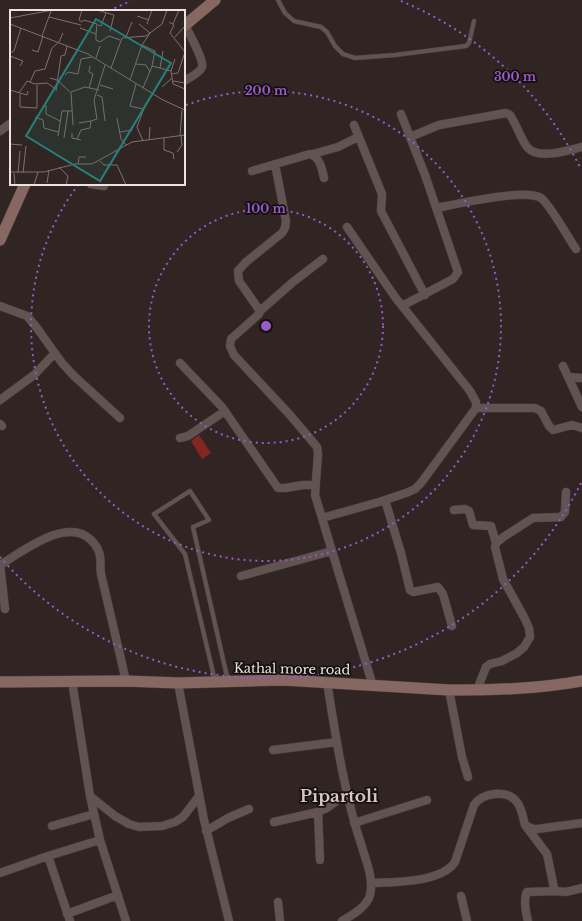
<svg xmlns="http://www.w3.org/2000/svg" width="582" height="921" viewBox="0 0 582 921" font-family="'Libre Baskerville',serif">
<rect width="100%" height="100%" fill="#302523"/>
<path fill="#832720" d="M199 435 211 453 202 459 191 441Z"/>
<g fill="none" stroke-linecap="round" stroke-linejoin="round">
<defs>
<path id="lane" d="M278 0 285 13 294 21 321 27 327 32 335 46 343 54 355 58 395 55 466 46 469 43 474 21
M215 681 185 554 154 514 190 491 209 520 193 527 228 681"/>
<path id="street" d="M184 81C189 78 200 73 202 67 204 60 189 33 185 25
M401 114 425 175 458 272 453 279 402 306
M354 125 382 194 381 211 425 295
M0 131 11 123
M410 137 439 125 506 113 510 115C517 125 521 140 528 148 539 160 568 150 582 147
M313 154 338 147 358 137
M275 164 286 221 285 228 282 233 246 262 238 271 239 281 260 311 259 314 231 339 230 346 234 355 290 415 317 447 318 454 315 495 373 686
M252 171 310 154C320 157 322 169 324 178
M91 184 104 186
M437 208C456 204 526 188 541 198 549 203 569 239 576 249
M0 306 27 316 37 328 62 363 74 376 120 418
M260 311 293 282 323 259
M180 363 222 407 278 488H285L303 485H316
M563 366 582 407
M568 377 582 378
M0 400 34 375 55 353
M476 408H535L541 411 549 426 553 430 572 425 582 428
M0 424 2 426
M180 438 188 436 225 411
M385 500 401 553 410 590 413 592 438 587 443 594 452 626
M454 510 465 509 469 511 473 525 491 526 496 543
M322 518 379 502 406 493 415 489 421 483 476 408V402L470 391 395 297 347 227
M0 564 5 609
M0 565C22 552 67 516 91 540 95 544 99 550 100 556 101 562 100 568 101 574L126 681
M241 576 332 551
M327 682C336 738 344 793 362 847 366 861 374 879 370 895 367 907 352 915 342 921
M178 683 204 820 229 921
M449 690 462 757 468 777
M477 690 486 667 490 664 502 661 517 653 524 647 530 637 529 628 525 619 503 579 495 547 496 543 505 536 533 518 561 517 565 512 566 492
M273 750 337 742
M90 796 115 816 129 824 139 827 162 826 175 822 183 817 199 796
M318 812 320 860
M274 822 318 812 327 808 347 793
M354 823 427 800
M525 825 547 854 554 888 556 891 566 892 582 888
M52 826 94 814
M206 831 228 818 249 809
M100 840 126 921
M48 856 70 921
M0 873 48 856 100 840 90 796 72 681
M371 883C393 882 441 883 455 862L474 805C482 793 506 789 516 801 522 807 523 818 525 825L533 829H537L582 823
M461 896 467 921
M278 902 280 921
M67 914 118 895
M528 921C526 913 523 899 527 892L556 891"/>
<path id="secondary" d="M184 26 215 0
M0 240 25 184
M0 682 126 681 178 683 283 680 449 690C494 690 538 689 582 681"/>
</defs>
<use href="#lane" stroke="#4b413f" stroke-width="5"/>
<use href="#street" stroke="#4b413f" stroke-width="9"/>
<use href="#secondary" stroke="#4b413f" stroke-width="12"/>
<use href="#lane" stroke="#605351" stroke-width="4"/>
<use href="#street" stroke="#605351" stroke-width="8"/>
<use href="#secondary" stroke="#876762" stroke-width="11"/>
</g>
<g fill="none" stroke="#975ac8" stroke-width="2" stroke-dasharray="2 4">
<circle cx="266" cy="326" r="117"/>
<path d="M186 105A235 235 0 1 1 78 185"/>
<path d="M581 483A352 352 0 0 1 0 557M109 11A352 352 0 0 1 131 1M401 1A352 352 0 0 1 581 169"/>
</g>
<g text-anchor="middle" dominant-baseline="central" stroke-width="3.5" stroke-linejoin="round" paint-order="stroke">
<g font-size="13" fill="#ebe3e2" stroke="#140f0e">
<text transform="translate(292 669) rotate(1)">Kathal more road</text>
</g>
<g font-size="17" font-weight="bold" fill="#d6c6c4" stroke="#140f0e">
<text x="339" y="796">Pipartoli</text>
</g>
</g>
<g transform="translate(10 10)">
<rect width="175" height="175" fill="#302523"/>
<path fill="none" stroke="#7b716f" stroke-width="1" d="M87 0 104 5 100 21M127 6 139 10M39 7 71 15M0 8 43 0M72 12 74 10 87 14 86 24M72 12 69 10 72 0M159 12 164 15 160 23 175 42 168 63 162 64M0 14 78 44 153 90 175 100M129 14 140 23 132 35 145 41 142 56M137 14 142 0M163 14 169 0M88 15 91 16 96 3M70 18 86 24V30L90 32 99 26 110 30M32 26 41 1M116 27 122 12M165 27 175 16M22 40 28 42 33 26M0 43 4 41 11 18M0 46 13 51 10 56M86 48 90 36M126 54 136 55 140 62M101 58 112 28 136 26 152 14 157 0M150 58 153 41M161 61 165 49M55 65 58 62 68 64 71 49 82 47M40 68 47 70 60 82M120 70 132 35M163 71 175 73M20 72 25 61 35 59 42 38 49 32 53 23M126 74 120 96 133 99M90 75 103 79M152 77 162 68M79 78 83 64 79 62 80 56M133 78 142 56 161 61 163 74 175 79M0 80 17 85 18 81M46 81 51 46 55 45 57 36M9 83 17 71 25 74 37 73 46 79M10 84V97L27 98V75M87 85 92 87 95 111M36 95V104L50 111M25 107 33 110 34 118 48 122M107 108 111 129 116 135M69 113 81 111M63 115 61 82 75 77 89 80M110 122 122 120V116M62 123V128L71 130M48 126 52 101H62M170 126 172 100M54 128 58 101M154 128V140L163 143 164 149M67 129 71 120 80 118 81 111 87 109 84 90 95 55M139 130 140 117M133 131 127 117 136 93M0 134 12 135M167 142 172 135 171 126M90 151 94 155H107L116 175M68 154 69 147H76M49 157 58 166 56 175M0 162H34L65 154H82L122 132 175 125M4 163 5 175M8 163 10 141M13 163 16 136M37 173 39 160M24 175 28 162"/>
<path fill="#25817a" fill-opacity="0.15" stroke="#25817a" stroke-width="2" d="M86 9 161 53 90 171 16 126Z"/>
<rect width="175" height="175" fill="none" stroke="#ebe3e2" stroke-width="2"/>
</g>
<circle cx="266" cy="326" r="6" fill="#975ac8" stroke="#140f0e" stroke-width="2"/>
<g font-size="12" text-anchor="middle" font-weight="bold" fill="#975ac8" stroke="#140f0e" stroke-width="3.5" stroke-linejoin="round" paint-order="stroke">
<text x="515" y="81">300 m</text>
<text x="266" y="95">200 m</text>
<text x="266" y="213">100 m</text>
</g>
</svg>
